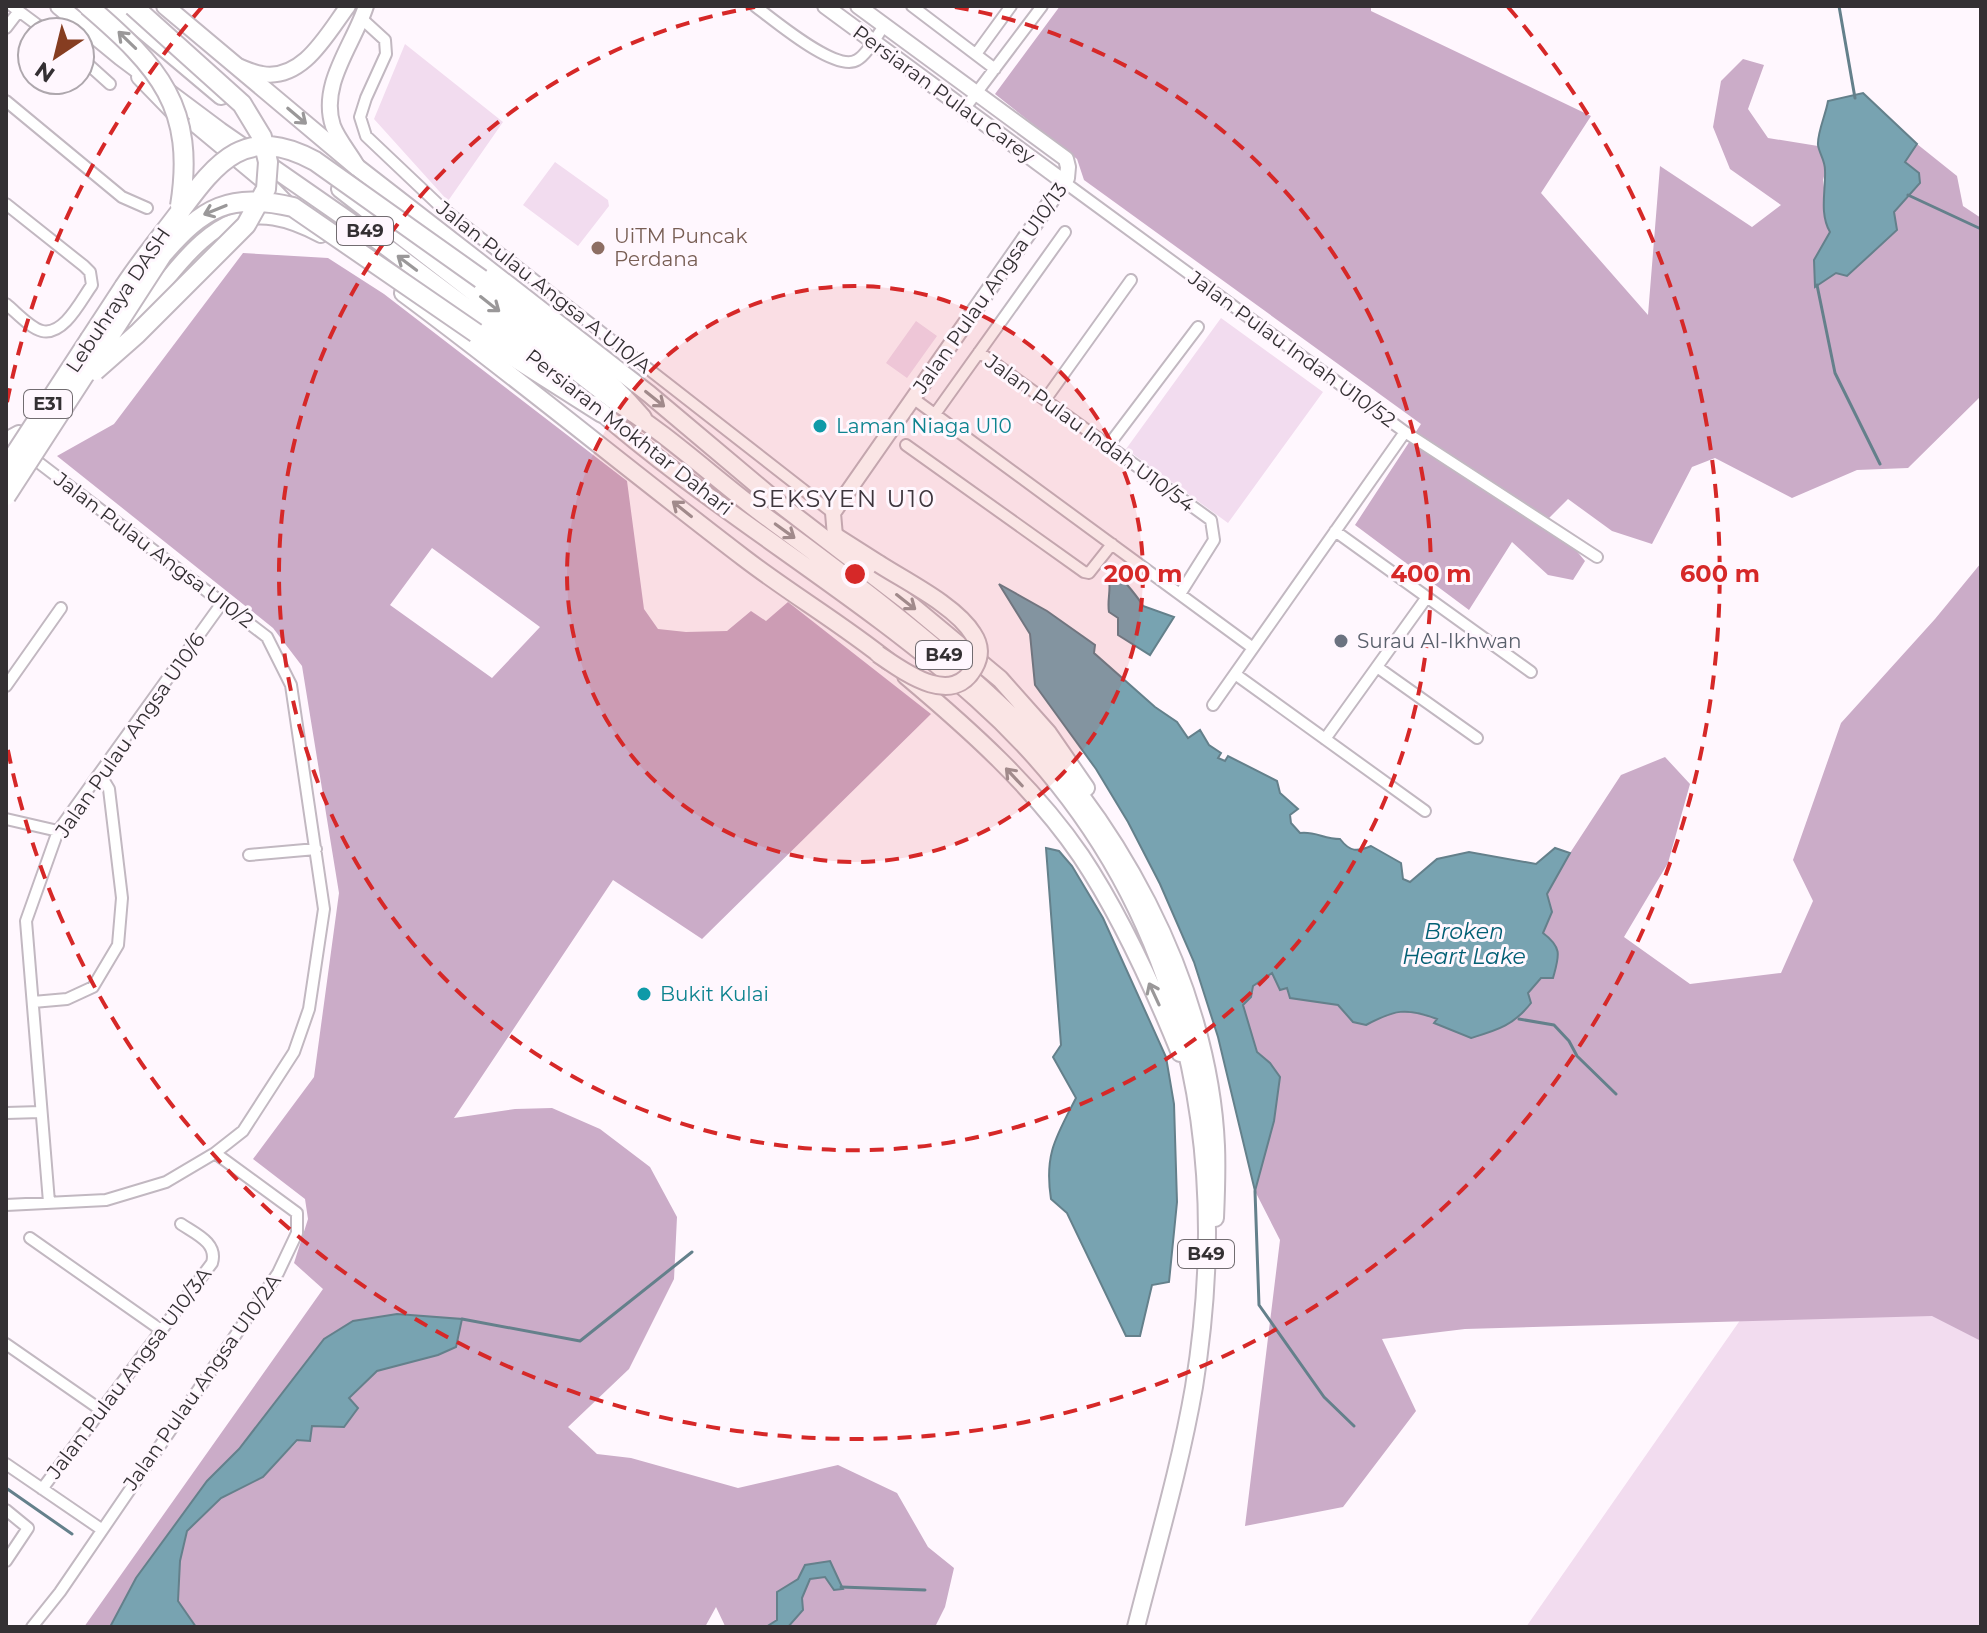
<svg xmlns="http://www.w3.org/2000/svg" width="1987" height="1633" viewBox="0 0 1987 1633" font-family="Montserrat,sans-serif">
<rect width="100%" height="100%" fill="#fff7fe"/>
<path fill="#f2dcef" d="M405 44 503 122 448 201 374 119Z
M555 162 608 200 609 206 578 246 523 205Z
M1221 318 1323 392 1228 523 1126 449Z
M916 321 937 336 907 378 886 363Z
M1981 975V1627H1526Z"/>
<path fill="#cbacc8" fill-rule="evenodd" d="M1060 6H1371V11L1591 116 1541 193 1648 315 1660 166 1752 227 1781 205 1730 169 1713 127 1721 81 1743 59 1764 65 1748 109 1768 138 1818 146C1824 157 1827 168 1823 180L1830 232 1814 260 1836 273 1847 276 1871 252 1894 212 1920 183 1905 162 1917 144 1957 176 1963 206 1981 218V396L1908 468 1857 470 1792 498 1715 458 1692 467 1652 544 1612 531 1568 499 1549 518 1585 561 1573 580 1548 575 1512 542 1469 610 1355 525 1421 424 1084 180 1077 159 995 94Z
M243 253 328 258 384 294 627 481 644 609 658 629 686 632 727 631 751 611 766 621 788 602 931 714 702 939 613 880 454 1118 515 1109 552 1108 600 1129 650 1167 677 1217 674 1279 629 1369 568 1427 597 1454 631 1458 738 1488 838 1465 897 1493 928 1547 954 1568 945 1607 935 1627H788L803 1610 802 1598 810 1579 825 1577 829 1561 777 1592V1620L766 1627 725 1626 716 1607 705 1627H196L178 1601 180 1561 187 1531 221 1498 263 1477 312 1426 349 1398 377 1371 438 1355 462 1320 239 1449 207 1481 156 1550 146 1567 136 1578 110 1627H84L323 1289 294 1263 308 1219 305 1199 253 1159 314 1077 339 893 302 666 273 628 57 456 114 424ZM432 548 540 627 492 678 390 605Z
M1981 563V1341L1932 1316 1465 1329 1382 1339 1416 1411 1343 1507 1245 1526 1280 1240 1255 1191 1274 1121 1280 1077 1270 1063 1257 1052 1243 1005 1251 997 1253 986 1272 973 1280 989 1287 988 1338 1005 1353 1022 1366 1025C1394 1010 1407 1007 1437 1019L1435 1022 1528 994 1541 978 1553 977 1543 933 1552 912 1547 894 1570 853 1621 775 1665 757 1690 784 1668 863 1624 937 1690 984 1781 973 1813 901 1793 860 1841 723 1935 619Z"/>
<path fill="#78a3b1" stroke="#64808b" stroke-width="2" d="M1863 93 1917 144 1905 162 1919 173 1920 183 1894 212 1897 230 1847 276 1836 273 1815 287 1814 260 1830 232C1819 213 1826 190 1825 170 1825 160 1819 153 1818 145 1817 133 1826 114 1828 101Z
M1118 575C1123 579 1140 600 1143 606L1174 617 1150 655 1118 635V618L1109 612C1107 600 1111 591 1109 580Z
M999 584 1047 611 1095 645 1094 653 1155 707 1177 722 1188 738 1200 730 1209 745 1221 753 1218 758 1225 761 1228 756 1277 781 1280 793 1298 809 1290 815 1291 823 1300 833C1315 831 1324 839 1340 839 1350 852 1357 852 1371 846L1401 863 1403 879 1410 882 1437 859 1469 852 1536 864 1555 848 1570 853 1547 894 1552 912 1543 933C1563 948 1559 956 1553 978H1541L1528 993 1531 1003C1513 1026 1497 1030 1471 1038L1434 1023 1437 1019C1406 1007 1394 1010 1366 1025L1353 1022 1338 1005 1290 998 1287 988 1280 990 1272 973 1253 986 1251 997 1243 1005 1257 1052 1270 1063 1280 1077 1274 1121 1255 1191 1218 1037 1194 962 1160 884 1128 822 1096 769 1035 685 1030 634Z
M1046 848 1059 851 1072 866 1103 918 1166 1057 1174 1104 1177 1202 1169 1282 1152 1285 1140 1336H1126L1067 1213 1051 1199C1044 1154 1056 1137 1076 1098L1053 1057 1061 1045Z
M397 1314 462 1319 456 1347 438 1355 377 1371 349 1398 358 1408 344 1427 312 1426 310 1441 297 1440 263 1477 221 1498 187 1531 180 1561 178 1601 196 1627H110L136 1578 207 1481 239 1449 324 1339 353 1321Z
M830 1561 843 1589 834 1590 825 1577 810 1579 802 1598 803 1610 788 1627H766L777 1620V1592L798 1579 805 1565Z"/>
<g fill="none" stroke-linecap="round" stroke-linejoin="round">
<path stroke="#64808b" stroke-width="3" d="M1839 6 1855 98
M1908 195 1981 229
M1817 285 1835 373 1880 464
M1519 1019 1554 1025 1569 1041 1577 1056 1616 1094
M1255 1191 1259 1305 1324 1397 1354 1426
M462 1319 580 1341 692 1252
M6 1488 72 1534
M841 1587 925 1590"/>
<defs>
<path id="street" d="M12 6 47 32
M755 6C774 20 836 73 857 60 867 55 877 35 884 26
M912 6 995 69
M362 19 385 40 386 54 366 98 360 117 366 136 442 208 833 513
M6 28 19 11
M976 54 1011 6
M80 57 110 84
M6 101 122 197 147 208
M965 108 1042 6
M1064 182 1405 432 1213 705
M6 204 84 266 90 272 92 285C81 300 64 336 42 331 30 328 16 312 6 304
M979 352 1211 520 1214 540 1180 594
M914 399 1253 648
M1045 400 1131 280
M935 414 1065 232
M1405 432 1597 557
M906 445 1084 572 1089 573 1112 544
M1108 446 1198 327
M1335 531 1531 672
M1377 667 1477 738
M1235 674 1425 811
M6 686 61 608
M1325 739 1427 597
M6 819 58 831
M249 855 316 849
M33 1002 67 999 93 987 118 945 122 898 109 789 100 774
M6 1113 41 1112
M49 1202 26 921 58 831 222 603
M6 1205 106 1200 166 1182 215 1153 243 1131 294 1052 309 1009 324 909 291 685 267 637 34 459
M30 1238 161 1330
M6 1344 101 1410
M6 1464 101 1529
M42 1489 212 1263C218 1243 196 1234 181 1224
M6 1510 28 1528 6 1561
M32 1627 60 1592 278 1273 297 1233V1213L215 1153"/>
<path id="secondary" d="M825 6 1064 182
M238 66C246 69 254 73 262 74 303 81 327 34 348 6
M139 77 172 111
M356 164C349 152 338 139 333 126 319 84 354 44 366 6
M114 346C132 324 150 301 168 278 215 220 250 197 321 235
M6 440 19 433 29 435 34 441
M835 536 833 513 1067 178 1068 167 1066 159 858 6"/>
<path id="primary" d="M59 6 121 57 220 131 381 243 565 381
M114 6 221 96
M165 6 358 168 649 394 781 505 911 605 1000 679 1048 733 1086 788
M196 124 261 178 292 210
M340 189 614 401C671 436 719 483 773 522 849 578 926 636 995 700 1114 809 1209 983 1216 1146 1217 1170 1216 1195 1215 1218
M403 293C519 379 630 471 744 558 791 594 842 624 888 661
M592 404C713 511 856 591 977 699 1178 878 1236 1129 1194 1387 1180 1468 1156 1548 1136 1627
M835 536 879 564
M906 676C969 729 1034 787 1081 856 1119 913 1154 989 1180 1053"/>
<path id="highway" d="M481 279C537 322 596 364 642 418
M476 333 602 413
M90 339 124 287"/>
</defs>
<use href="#street" stroke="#c2b8c1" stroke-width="14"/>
<use href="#secondary" stroke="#c2b8c1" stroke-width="18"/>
<use href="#primary" stroke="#c2b8c1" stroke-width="20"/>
<use href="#highway" stroke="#c2b8c1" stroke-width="22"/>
<use href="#street" stroke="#fff" stroke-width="10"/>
<use href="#secondary" stroke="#fff" stroke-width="14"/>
<use href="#primary" stroke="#fff" stroke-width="16"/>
<use href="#highway" stroke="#fff" stroke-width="18"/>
<defs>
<path id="primary-bridge" d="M878 654C903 671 951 708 974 668 981 656 981 646 973 634 956 606 907 582 879 564"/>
<path id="highway-bridge" d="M88 6C159 67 196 107 180 206
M124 287C141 261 161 237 179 213 218 160 246 124 315 161L481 279
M95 371 137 334 246 225 266 189 268 162 262 137 242 104 133 6
M6 468 90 339
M6 496 162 255C203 207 230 192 293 207L476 333"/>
</defs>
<use href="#primary-bridge" stroke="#c2b8c1" stroke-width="20" stroke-linecap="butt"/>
<use href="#highway-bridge" stroke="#c2b8c1" stroke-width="22" stroke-linecap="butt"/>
<use href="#primary-bridge" stroke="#fff" stroke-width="16"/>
<use href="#highway-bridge" stroke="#fff" stroke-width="18"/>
</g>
<defs><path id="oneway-shaft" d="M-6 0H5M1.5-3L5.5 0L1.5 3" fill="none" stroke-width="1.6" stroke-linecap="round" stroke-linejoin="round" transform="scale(2)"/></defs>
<g stroke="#9a9899">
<use href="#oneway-shaft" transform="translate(127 40) rotate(-136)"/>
<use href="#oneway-shaft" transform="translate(297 116) rotate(40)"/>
<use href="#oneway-shaft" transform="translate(215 210) rotate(158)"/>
<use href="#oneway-shaft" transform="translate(407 263) rotate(-143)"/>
<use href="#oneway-shaft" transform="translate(490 304) rotate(38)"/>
<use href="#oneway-shaft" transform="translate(655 399) rotate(39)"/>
<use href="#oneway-shaft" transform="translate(682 509) rotate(-141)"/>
<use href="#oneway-shaft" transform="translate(785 531) rotate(36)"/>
<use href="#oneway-shaft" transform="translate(906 602) rotate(38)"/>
<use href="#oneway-shaft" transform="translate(1014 777) rotate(-133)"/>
<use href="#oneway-shaft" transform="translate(1154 994) rotate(-115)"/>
</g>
<circle cx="855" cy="574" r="288" fill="#d62828" fill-opacity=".12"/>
<g fill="none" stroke="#d62828" stroke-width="4" stroke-dasharray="14 10">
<circle cx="855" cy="574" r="288"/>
<path d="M955 7A576 576 0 1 1 755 7"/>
<path d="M7 402A865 865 0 0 1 202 7M1508 7A865 865 0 1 1 7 746"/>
</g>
<circle fill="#8d6e63" stroke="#fff7fe" stroke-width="3" cx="598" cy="248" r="8"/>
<g fill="#0f9aa8" stroke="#fff7fe" stroke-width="3">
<circle cx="820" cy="426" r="8"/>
<circle cx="644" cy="994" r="8"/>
</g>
<circle fill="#6b7280" stroke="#fff7fe" stroke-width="3" cx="1341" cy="641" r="8"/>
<g text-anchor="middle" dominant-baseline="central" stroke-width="6" stroke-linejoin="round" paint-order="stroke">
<g fill="#fff7fe" stroke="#716c70" stroke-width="2">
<rect x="337" y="217" width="56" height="28" rx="6"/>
<rect x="24" y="390" width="48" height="28" rx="6"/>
<rect x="916" y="641" width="56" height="28" rx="6"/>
<rect x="1178" y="1240" width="56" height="28" rx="6"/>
</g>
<g font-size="18" font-weight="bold" fill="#343033">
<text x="365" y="231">B49</text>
<text x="48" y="404">E31</text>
<text x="944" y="655">B49</text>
<text x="1206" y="1254">B49</text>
</g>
<g font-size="20" fill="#343033" stroke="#fff7fe">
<text transform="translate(944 94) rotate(36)">Persiaran Pulau Carey</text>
<text transform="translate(544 287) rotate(38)">Jalan Pulau Angsa A U10/A</text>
<text transform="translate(990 288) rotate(-55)">Jalan Pulau Angsa U10/13</text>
<text transform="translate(118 300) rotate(-56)">Lebuhraya DASH</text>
<text transform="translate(1292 349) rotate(36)">Jalan Pulau Indah U10/52</text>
<text transform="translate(629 432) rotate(38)">Persiaran Mokhtar Dahari</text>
<text transform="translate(1090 433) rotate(36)">Jalan Pulau Indah U10/54</text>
<text transform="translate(154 550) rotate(37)">Jalan Pulau Angsa U10/2</text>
<text transform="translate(130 735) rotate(-55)">Jalan Pulau Angsa U10/6</text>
<text transform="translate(129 1373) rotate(-53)">Jalan Pulau Angsa U10/3A</text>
<text transform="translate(202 1382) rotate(-55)">Jalan Pulau Angsa U10/2A</text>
</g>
<g font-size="20" fill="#785e54" stroke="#fff7fe" text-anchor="start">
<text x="614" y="236">UiTM Puncak<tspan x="614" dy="23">Perdana</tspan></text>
</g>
<g font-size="20" fill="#0d838f" stroke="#fff7fe" text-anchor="start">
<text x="836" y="426">Laman Niaga U10</text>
<text x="660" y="994">Bukit Kulai</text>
</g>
<g font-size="20" fill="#5b616d" stroke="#fff7fe" text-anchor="start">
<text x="1357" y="641">Surau Al-Ikhwan</text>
</g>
<g font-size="22" font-style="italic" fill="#025f74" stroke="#fff7fe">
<text x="1464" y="931">Broken<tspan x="1464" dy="25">Heart Lake</tspan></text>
</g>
<g font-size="24" letter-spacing="2" fill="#3d353c" stroke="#fff7fe">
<text x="844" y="498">SEKSYEN U10</text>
</g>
</g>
<circle cx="855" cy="574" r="12" fill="#d62828" stroke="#fff7fe" stroke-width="4"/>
<g font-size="24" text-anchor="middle" font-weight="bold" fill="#d62828" stroke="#fff7fe" stroke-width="6" stroke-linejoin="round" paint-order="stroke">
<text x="1143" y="582">200 m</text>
<text x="1431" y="582">400 m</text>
<text x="1720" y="582">600 m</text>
</g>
<rect width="1987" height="1633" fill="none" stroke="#343033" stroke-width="16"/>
<g transform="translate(56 56) rotate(215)"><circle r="38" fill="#fff7fe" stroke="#aea7ad" stroke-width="2"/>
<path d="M0-6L14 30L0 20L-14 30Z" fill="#863d21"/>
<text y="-12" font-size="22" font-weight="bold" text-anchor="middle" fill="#343033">N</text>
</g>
</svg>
